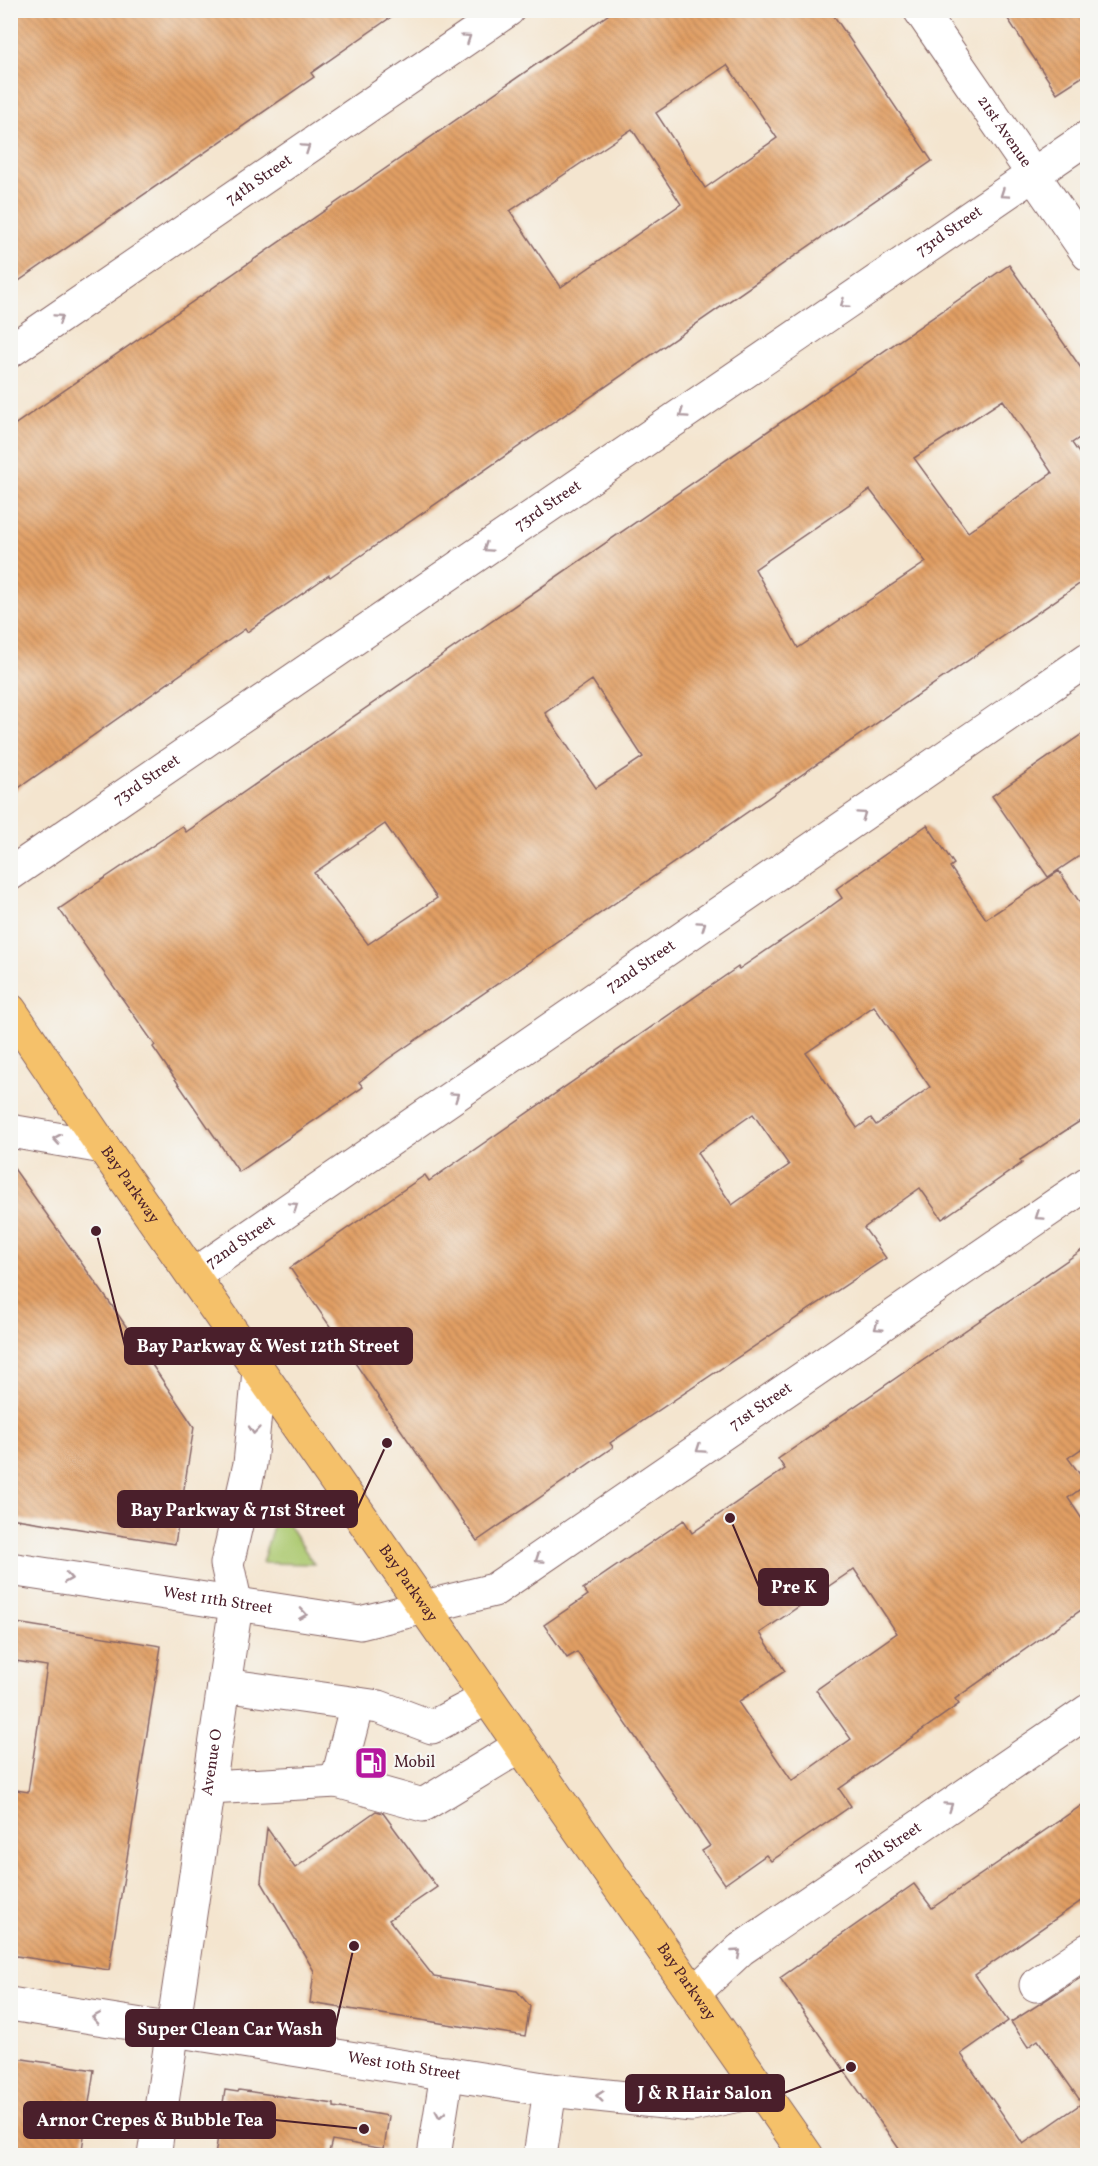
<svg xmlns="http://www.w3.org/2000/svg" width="1098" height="2166" viewBox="0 0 1098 2166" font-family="Vollkorn,serif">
<defs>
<pattern id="building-back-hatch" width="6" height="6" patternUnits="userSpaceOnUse" patternTransform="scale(1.5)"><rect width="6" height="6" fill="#e19f64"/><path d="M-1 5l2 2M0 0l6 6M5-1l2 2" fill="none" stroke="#b88153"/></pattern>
</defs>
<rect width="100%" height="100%" fill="#f6f6f2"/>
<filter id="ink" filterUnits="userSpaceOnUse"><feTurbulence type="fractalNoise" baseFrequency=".0167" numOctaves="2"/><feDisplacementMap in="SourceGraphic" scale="12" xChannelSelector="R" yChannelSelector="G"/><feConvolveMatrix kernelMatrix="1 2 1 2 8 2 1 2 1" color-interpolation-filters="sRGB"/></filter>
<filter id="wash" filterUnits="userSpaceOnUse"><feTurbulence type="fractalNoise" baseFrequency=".008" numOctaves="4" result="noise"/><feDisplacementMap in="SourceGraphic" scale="24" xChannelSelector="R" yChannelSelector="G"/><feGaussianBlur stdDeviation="1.35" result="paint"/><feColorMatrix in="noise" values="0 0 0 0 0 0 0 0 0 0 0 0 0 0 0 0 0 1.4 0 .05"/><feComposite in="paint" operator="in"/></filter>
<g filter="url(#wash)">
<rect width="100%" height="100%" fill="#f4e5cf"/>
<path fill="#acc970" stroke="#7b744e" stroke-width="1.5" d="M278 1509 314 1564 262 1563Z"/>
<g id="blocks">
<path fill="url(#building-back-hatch)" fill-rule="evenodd" d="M10 10H401L311 73 314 77 10 287Z
M615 10H830L932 161 330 577 329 575 247 632 245 629 10 794V428ZM727 65 777 138 705 188 656 113ZM632 129 681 204 561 287 510 211Z
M1002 10H1088V73L1057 93Z
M1009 265 1088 378V432L1072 443 1088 466V578L388 1059 359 1082 363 1087 239 1172 153 1047 155 1045 59 909 182 826 186 832ZM1003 400 1052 473 968 532 914 458ZM870 490 926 562 798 648 755 569ZM592 680 643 757 596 788 545 713ZM385 824 437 898 368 944 314 873Z
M1088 730V850L1048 877 992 796Z
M927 825 954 864 950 867 986 919 1059 871 1088 915V1116L1020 1160 1022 1163 942 1219 920 1188 893 1207 864 1228 886 1258 610 1443 613 1447 477 1541 290 1268 425 1175 429 1181 738 967 739 969 816 917 842 898 836 889ZM874 1006 930 1087 876 1125 871 1118 857 1128 806 1053ZM753 1114 789 1165 732 1205 697 1153Z
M10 1163 115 1310 194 1427 175 1544 10 1518Z
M1088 1246V1444L1068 1458 1087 1484 1068 1498 1088 1528V1605L955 1699 959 1704 839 1789 851 1806 771 1861 766 1855 725 1884 702 1851 710 1846 577 1652 567 1658 544 1625 588 1595 583 1589 684 1520 692 1533 785 1469 778 1459ZM854 1569 897 1633 816 1690 851 1739 792 1781 738 1702 785 1671 760 1633Z
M10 1622 161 1646 109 1970 10 1955V1789L28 1792 47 1666 10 1660Z
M1088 1801V1896L975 1975 1008 2021 961 2054 1023 2144 1082 2103 1038 2040 1028 2047 1011 2022 1088 1973V2156H904L780 1978 914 1884 932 1908Z
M376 1811 383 1813 437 1887 389 1920 434 1977 517 1991 530 2006 525 2036 310 2003 314 1971 261 1881 267 1828 295 1868Z
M10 2057 94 2070 81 2156H10Z
M225 2090 238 2092 239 2090 334 2104V2107L389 2116 384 2149 332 2140 328 2156H215Z"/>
</g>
</g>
<g filter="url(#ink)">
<use href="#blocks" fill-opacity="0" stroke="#866464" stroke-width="1.5"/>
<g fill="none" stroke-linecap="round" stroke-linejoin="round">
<defs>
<g id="minor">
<path id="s1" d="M920 10 1088 254"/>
<path id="s2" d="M10 351 508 10"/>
<path id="s3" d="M10 874 1088 137"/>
<path d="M10 1131 103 1147"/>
<path id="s4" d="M194 1275 1088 659"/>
<path id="s5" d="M10 1569 360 1623 494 1590 1088 1183"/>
<path d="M224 1685 379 1707 432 1727 487 1698"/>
<path d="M337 1781 423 1805 520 1746"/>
<path d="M209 1788 337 1781 357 1704"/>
<path d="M1036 1985 1088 1950"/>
<path id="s6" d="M694 1993 741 1949 1088 1711"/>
<path id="s7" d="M10 2004 550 2090 692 2105 762 2090"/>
<path id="s8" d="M154 2156 236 1605 227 1564 250 1464 259 1371"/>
<path d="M434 2156 447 2073"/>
<path d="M540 2156 550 2090"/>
</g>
<g id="major">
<path id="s9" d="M10 1010 103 1147 807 2156"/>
</g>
</defs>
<use href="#minor" stroke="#866464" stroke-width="35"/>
<use href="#major" stroke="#866464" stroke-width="35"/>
<use href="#minor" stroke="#fff" stroke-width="33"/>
<use href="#major" stroke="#f5c16b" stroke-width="33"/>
</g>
<defs><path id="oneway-chevron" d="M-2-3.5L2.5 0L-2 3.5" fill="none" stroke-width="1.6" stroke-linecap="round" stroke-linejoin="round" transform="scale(1.5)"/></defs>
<g stroke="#ae9aa0">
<use href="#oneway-chevron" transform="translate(467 38) rotate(-34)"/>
<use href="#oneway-chevron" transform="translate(306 148) rotate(-34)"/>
<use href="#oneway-chevron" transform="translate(1004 194) rotate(146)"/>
<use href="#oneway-chevron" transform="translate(844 304) rotate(146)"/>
<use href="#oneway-chevron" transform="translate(59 318) rotate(-34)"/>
<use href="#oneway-chevron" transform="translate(683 414) rotate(146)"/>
<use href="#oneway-chevron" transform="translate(487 548) rotate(146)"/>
<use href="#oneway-chevron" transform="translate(862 815) rotate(-35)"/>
<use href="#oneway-chevron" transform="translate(702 925) rotate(-35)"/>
<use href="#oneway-chevron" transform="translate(455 1096) rotate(-35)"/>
<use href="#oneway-chevron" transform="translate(57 1139) rotate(-170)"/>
<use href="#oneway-chevron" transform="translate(294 1206) rotate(-35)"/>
<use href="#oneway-chevron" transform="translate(1039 1216) rotate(146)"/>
<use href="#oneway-chevron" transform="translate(878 1327) rotate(146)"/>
<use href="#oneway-chevron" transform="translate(254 1430) rotate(95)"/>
<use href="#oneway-chevron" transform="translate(700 1449) rotate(146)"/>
<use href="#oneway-chevron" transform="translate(539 1559) rotate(146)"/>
<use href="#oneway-chevron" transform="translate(68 1578) rotate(9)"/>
<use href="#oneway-chevron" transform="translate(303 1614) rotate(9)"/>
<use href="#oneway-chevron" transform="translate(949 1806) rotate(-35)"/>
<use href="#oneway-chevron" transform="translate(737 1953) rotate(-41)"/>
<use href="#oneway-chevron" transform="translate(96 2018) rotate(-171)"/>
<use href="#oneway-chevron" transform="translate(600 2096) rotate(-174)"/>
<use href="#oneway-chevron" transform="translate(440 2114) rotate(99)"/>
</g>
</g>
<defs>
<symbol id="fuel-square" viewBox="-11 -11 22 22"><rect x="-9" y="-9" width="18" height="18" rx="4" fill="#b5179e" stroke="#f6f6f2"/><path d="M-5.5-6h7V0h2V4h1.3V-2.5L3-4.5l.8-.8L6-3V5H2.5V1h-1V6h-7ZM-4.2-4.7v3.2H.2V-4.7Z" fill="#fff"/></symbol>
</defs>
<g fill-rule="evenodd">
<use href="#fuel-square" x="352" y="1744" width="38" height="38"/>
</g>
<g text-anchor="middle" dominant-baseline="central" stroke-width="4.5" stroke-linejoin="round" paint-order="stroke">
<g font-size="16" fill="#4a1f2b" stroke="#f6f6f2">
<text stroke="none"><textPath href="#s1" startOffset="148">21st Avenue</textPath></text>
<text stroke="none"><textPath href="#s2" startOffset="302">74th Street</textPath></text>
<text stroke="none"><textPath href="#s3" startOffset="1138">73rd Street</textPath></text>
<text stroke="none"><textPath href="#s3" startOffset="652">73rd Street</textPath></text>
<text stroke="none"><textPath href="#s3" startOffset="166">73rd Street</textPath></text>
<text stroke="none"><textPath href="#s4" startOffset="543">72nd Street</textPath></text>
<text stroke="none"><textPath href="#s9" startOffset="212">Bay Parkway</textPath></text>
<text stroke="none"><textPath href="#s4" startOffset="57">72nd Street</textPath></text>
<text stroke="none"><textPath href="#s5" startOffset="816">71st Street</textPath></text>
<text stroke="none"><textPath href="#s9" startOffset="698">Bay Parkway</textPath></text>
<text stroke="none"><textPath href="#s5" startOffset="210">West 11th Street</textPath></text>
<text stroke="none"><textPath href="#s8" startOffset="398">Avenue O</textPath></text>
<text stroke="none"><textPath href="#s6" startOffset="243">70th Street</textPath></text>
<text stroke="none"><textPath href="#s9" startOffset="1184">Bay Parkway</textPath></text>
<text stroke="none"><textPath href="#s7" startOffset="399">West 10th Street</textPath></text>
</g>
<g font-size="16" fill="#4a1f2b" stroke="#f6f6f2" text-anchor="start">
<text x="394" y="1763">Mobil</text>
</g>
</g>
<path fill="none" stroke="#4a1f2b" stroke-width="2" d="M96 1231L125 1346M387 1443L357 1509M730 1518L759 1587M354 1946L335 2028M851 2067L784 2093M364 2129L275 2120"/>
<g fill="#4a1f2b" stroke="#f6f6f2" stroke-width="2">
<circle cx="96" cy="1231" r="6"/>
<circle cx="387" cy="1443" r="6"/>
<circle cx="730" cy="1518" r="6"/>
<circle cx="354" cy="1946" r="6"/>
<circle cx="851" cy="2067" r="6"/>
<circle cx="364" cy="2129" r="6"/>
</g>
<g fill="#4a1f2b" stroke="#4a1f2b" stroke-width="2">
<rect x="125" y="1328" width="287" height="36" rx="6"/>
<rect x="118" y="1491" width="239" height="36" rx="6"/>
<rect x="759" y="1569" width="69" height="36" rx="6"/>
<rect x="126" y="2010" width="209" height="36" rx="6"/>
<rect x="626" y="2075" width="158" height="36" rx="6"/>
<rect x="24" y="2102" width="251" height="36" rx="6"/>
</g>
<g font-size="18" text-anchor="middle" font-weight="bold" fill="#fff">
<text x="268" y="1352">Bay Parkway &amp; West 12th Street</text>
<text x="238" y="1516">Bay Parkway &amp; 71st Street</text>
<text x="794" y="1593">Pre K</text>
<text x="230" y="2035">Super Clean Car Wash</text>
<text x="705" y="2099">J &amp; R Hair Salon</text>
<text x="150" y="2126">Arnor Crepes &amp; Bubble Tea</text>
</g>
<rect width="1098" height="2166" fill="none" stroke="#f6f6f2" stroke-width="36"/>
</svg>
